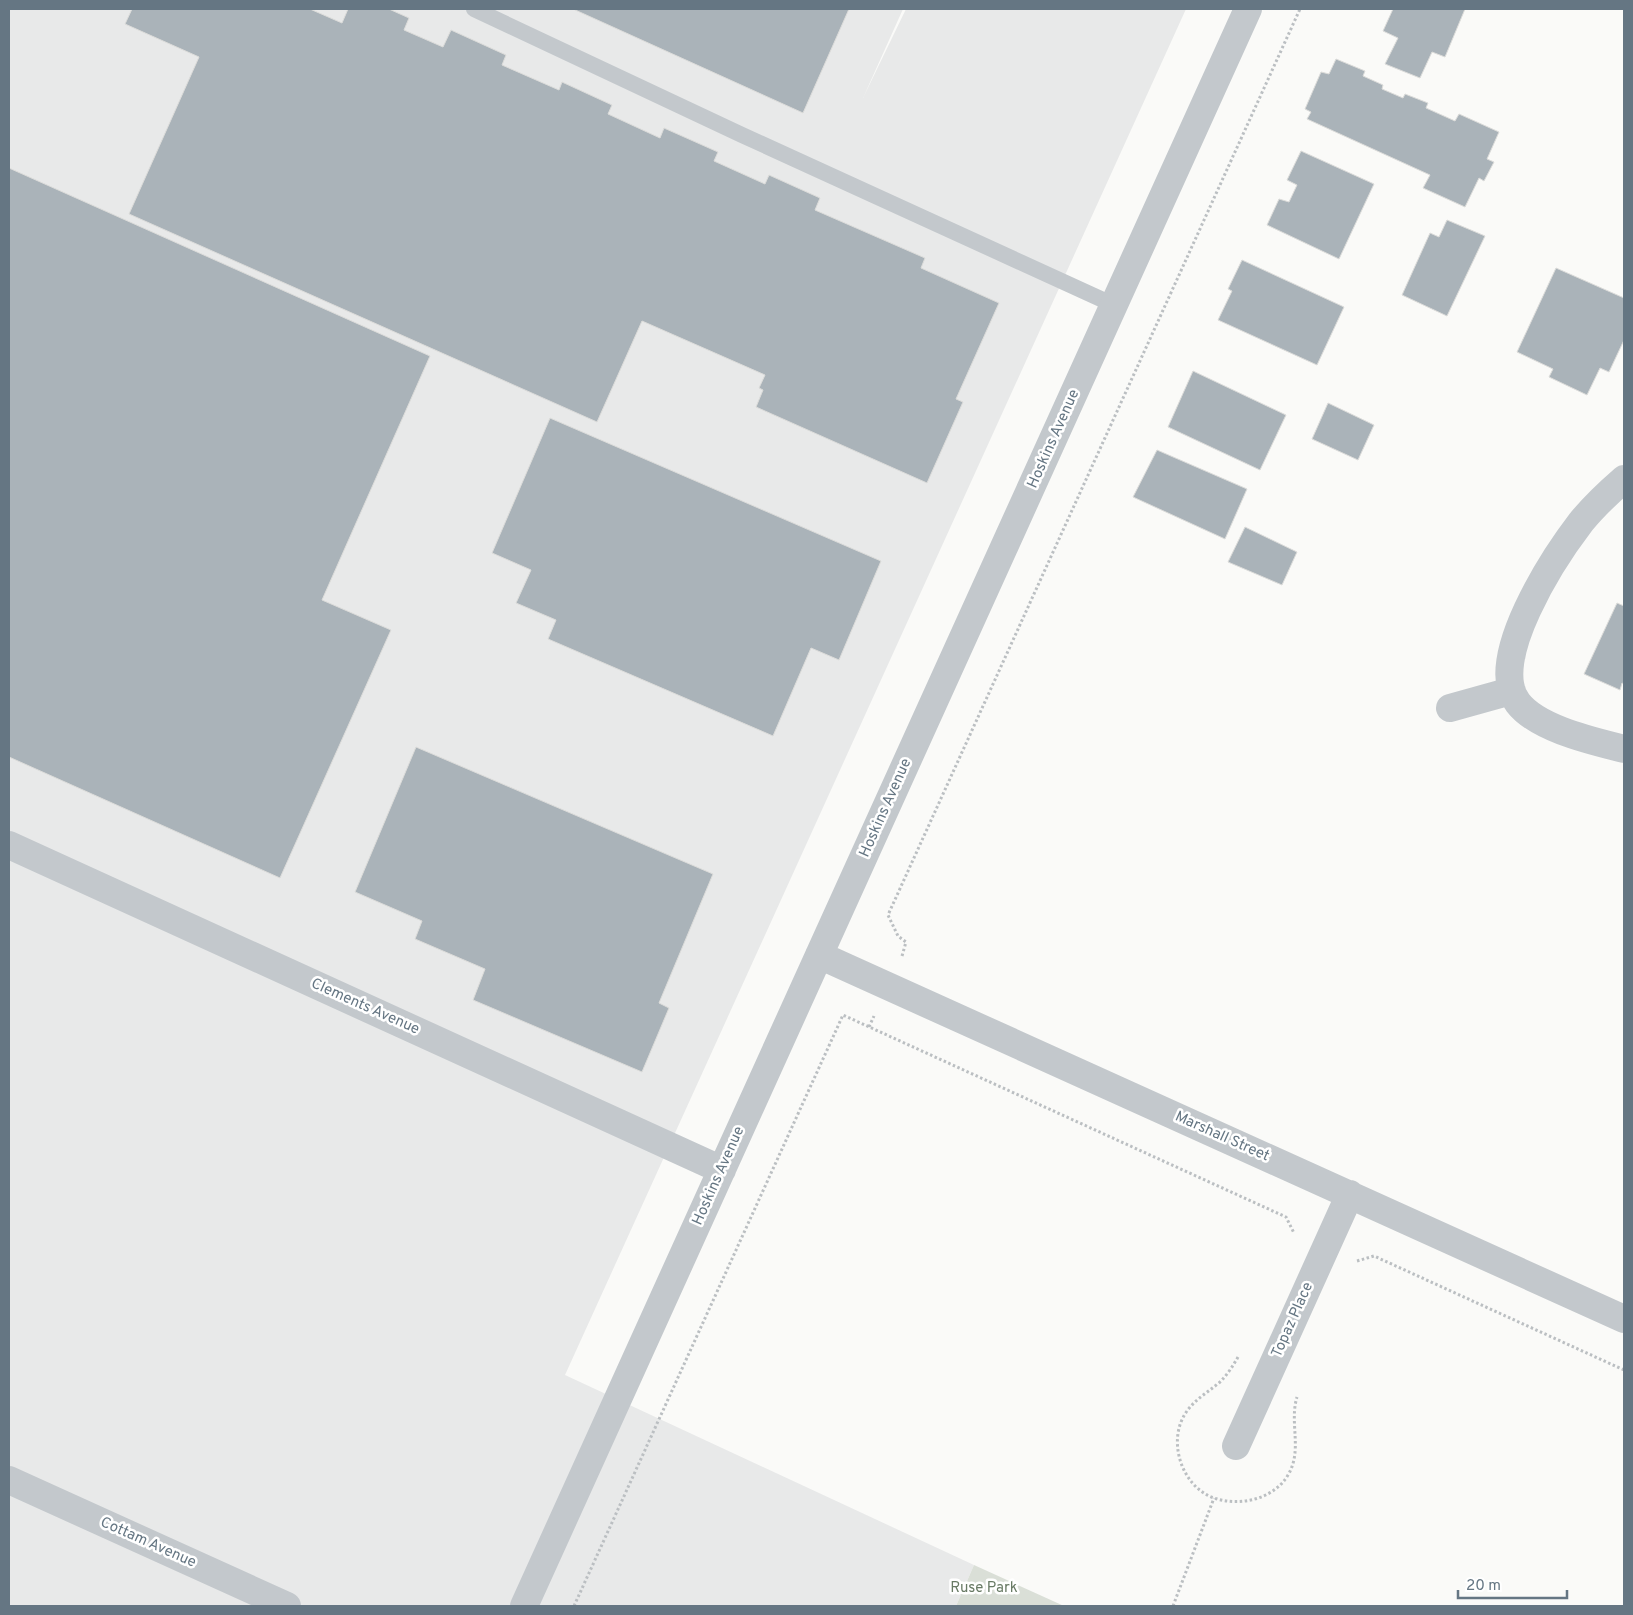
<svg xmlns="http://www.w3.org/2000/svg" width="1633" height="1615" viewBox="0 0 1633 1615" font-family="Overpass,sans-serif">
<rect width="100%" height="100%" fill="#fafaf8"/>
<path fill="#e8e9e9" d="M9 9H903L863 98 906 9H1186L565 1375 974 1565 956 1606H9Z"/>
<path fill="#dadfd7" d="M974 1565 1064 1606H956Z"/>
<path fill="#aab3b9" stroke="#dcdcda" d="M132 9H310L342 23 348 9H389L409 18 404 30 443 47 451 30 506 55 502 65 559 90 562 82 612 105 608 114 660 138 664 128 718 152 714 161 765 184 769 175 820 198 815 210 925 258 921 268 999 303 956 399 963 402 927 483 756 407 763 390 759 388 765 375 642 321 597 422 129 214 199 57 125 24Z
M573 9H849L803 113Z
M1393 9H1465L1445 57 1432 52 1420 78 1385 64 1398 38 1383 31Z
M1336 59 1365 71 1363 76 1383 85 1382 89 1403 98 1405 94 1428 103 1426 108 1455 121 1459 114 1499 132 1487 159 1494 162 1484 181 1479 178 1465 207 1423 188 1430 175 1307 119 1311 112 1305 109 1321 72 1329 74Z
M1301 151 1374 184 1339 259 1267 225 1279 199 1289 202 1297 185 1287 180Z
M9 168 430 356 322 600 391 630 280 878 9 757Z
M1447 220 1485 236 1447 316 1402 295 1430 233 1439 237Z
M1242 260 1344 307 1317 365 1218 320 1232 291 1228 289Z
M1556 268 1624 298V340L1609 372 1600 368 1587 395 1549 377 1553 369 1517 352Z
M1193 371 1286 415 1260 470 1168 427Z
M1328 403 1374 425 1358 460 1312 439Z
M550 418 881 561 839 660 811 648 773 736 548 639 556 620 516 603 531 570 492 553Z
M1157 450 1247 489 1225 539 1133 497Z
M1245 527 1297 552 1282 585 1228 562Z
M1617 603 1624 606V684L1622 683 1620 690 1584 674Z
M416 747 713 874 659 1003 669 1008 642 1072 473 1000 485 969 415 939 422 921 355 892Z"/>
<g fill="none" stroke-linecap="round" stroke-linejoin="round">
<path stroke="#bbbfc2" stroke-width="3" stroke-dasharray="2.5 2.5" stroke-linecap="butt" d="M902 956 906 942 898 936 888 915 1300 9
M869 1027 874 1016
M1357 1261 1374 1256 1624 1370
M1238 1357C1233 1366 1227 1375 1220 1382 1205 1395 1189 1402 1181 1422 1170 1450 1185 1488 1214 1498 1240 1507 1274 1499 1288 1475 1303 1450 1289 1423 1297 1397
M574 1606 843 1015 1286 1217 1294 1233
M1173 1606 1214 1498"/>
<path stroke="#c3c8cc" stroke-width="16" d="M474 9 742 135 1114 305"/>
<path stroke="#c3c8cc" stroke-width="28" d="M1624 479C1609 492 1594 506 1581 522 1555 556 1485 661 1518 703 1538 729 1593 741 1624 749
M1450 708 1511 691
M9 845 722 1170
M819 955 1624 1319
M1236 1446 1350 1194
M9 1480 287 1606
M524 1606 1248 9"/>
</g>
<g text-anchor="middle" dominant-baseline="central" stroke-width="5" stroke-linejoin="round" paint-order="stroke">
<g font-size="15" fill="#657683" stroke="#fff">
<text transform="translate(1054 439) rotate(-66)">Hoskins Avenue</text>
<text transform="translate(886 808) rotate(-66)">Hoskins Avenue</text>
<text transform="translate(365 1007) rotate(24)">Clements Avenue</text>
<text transform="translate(1222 1137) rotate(24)">Marshall Street</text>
<text transform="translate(719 1176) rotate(-66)">Hoskins Avenue</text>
<text transform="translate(1293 1320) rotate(-66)">Topaz Place</text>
<text transform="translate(148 1543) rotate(24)">Cottam Avenue</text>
</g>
<g font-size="15" fill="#687a64" stroke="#fff">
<text x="984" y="1588">Ruse Park</text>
</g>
</g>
<rect width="1633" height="1615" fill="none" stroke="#657683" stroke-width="20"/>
<path d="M1458 1590v8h109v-8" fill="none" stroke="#657683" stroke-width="2.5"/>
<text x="1466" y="1590" font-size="15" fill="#657683" stroke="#ffffff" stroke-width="4" paint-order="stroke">20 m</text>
</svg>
